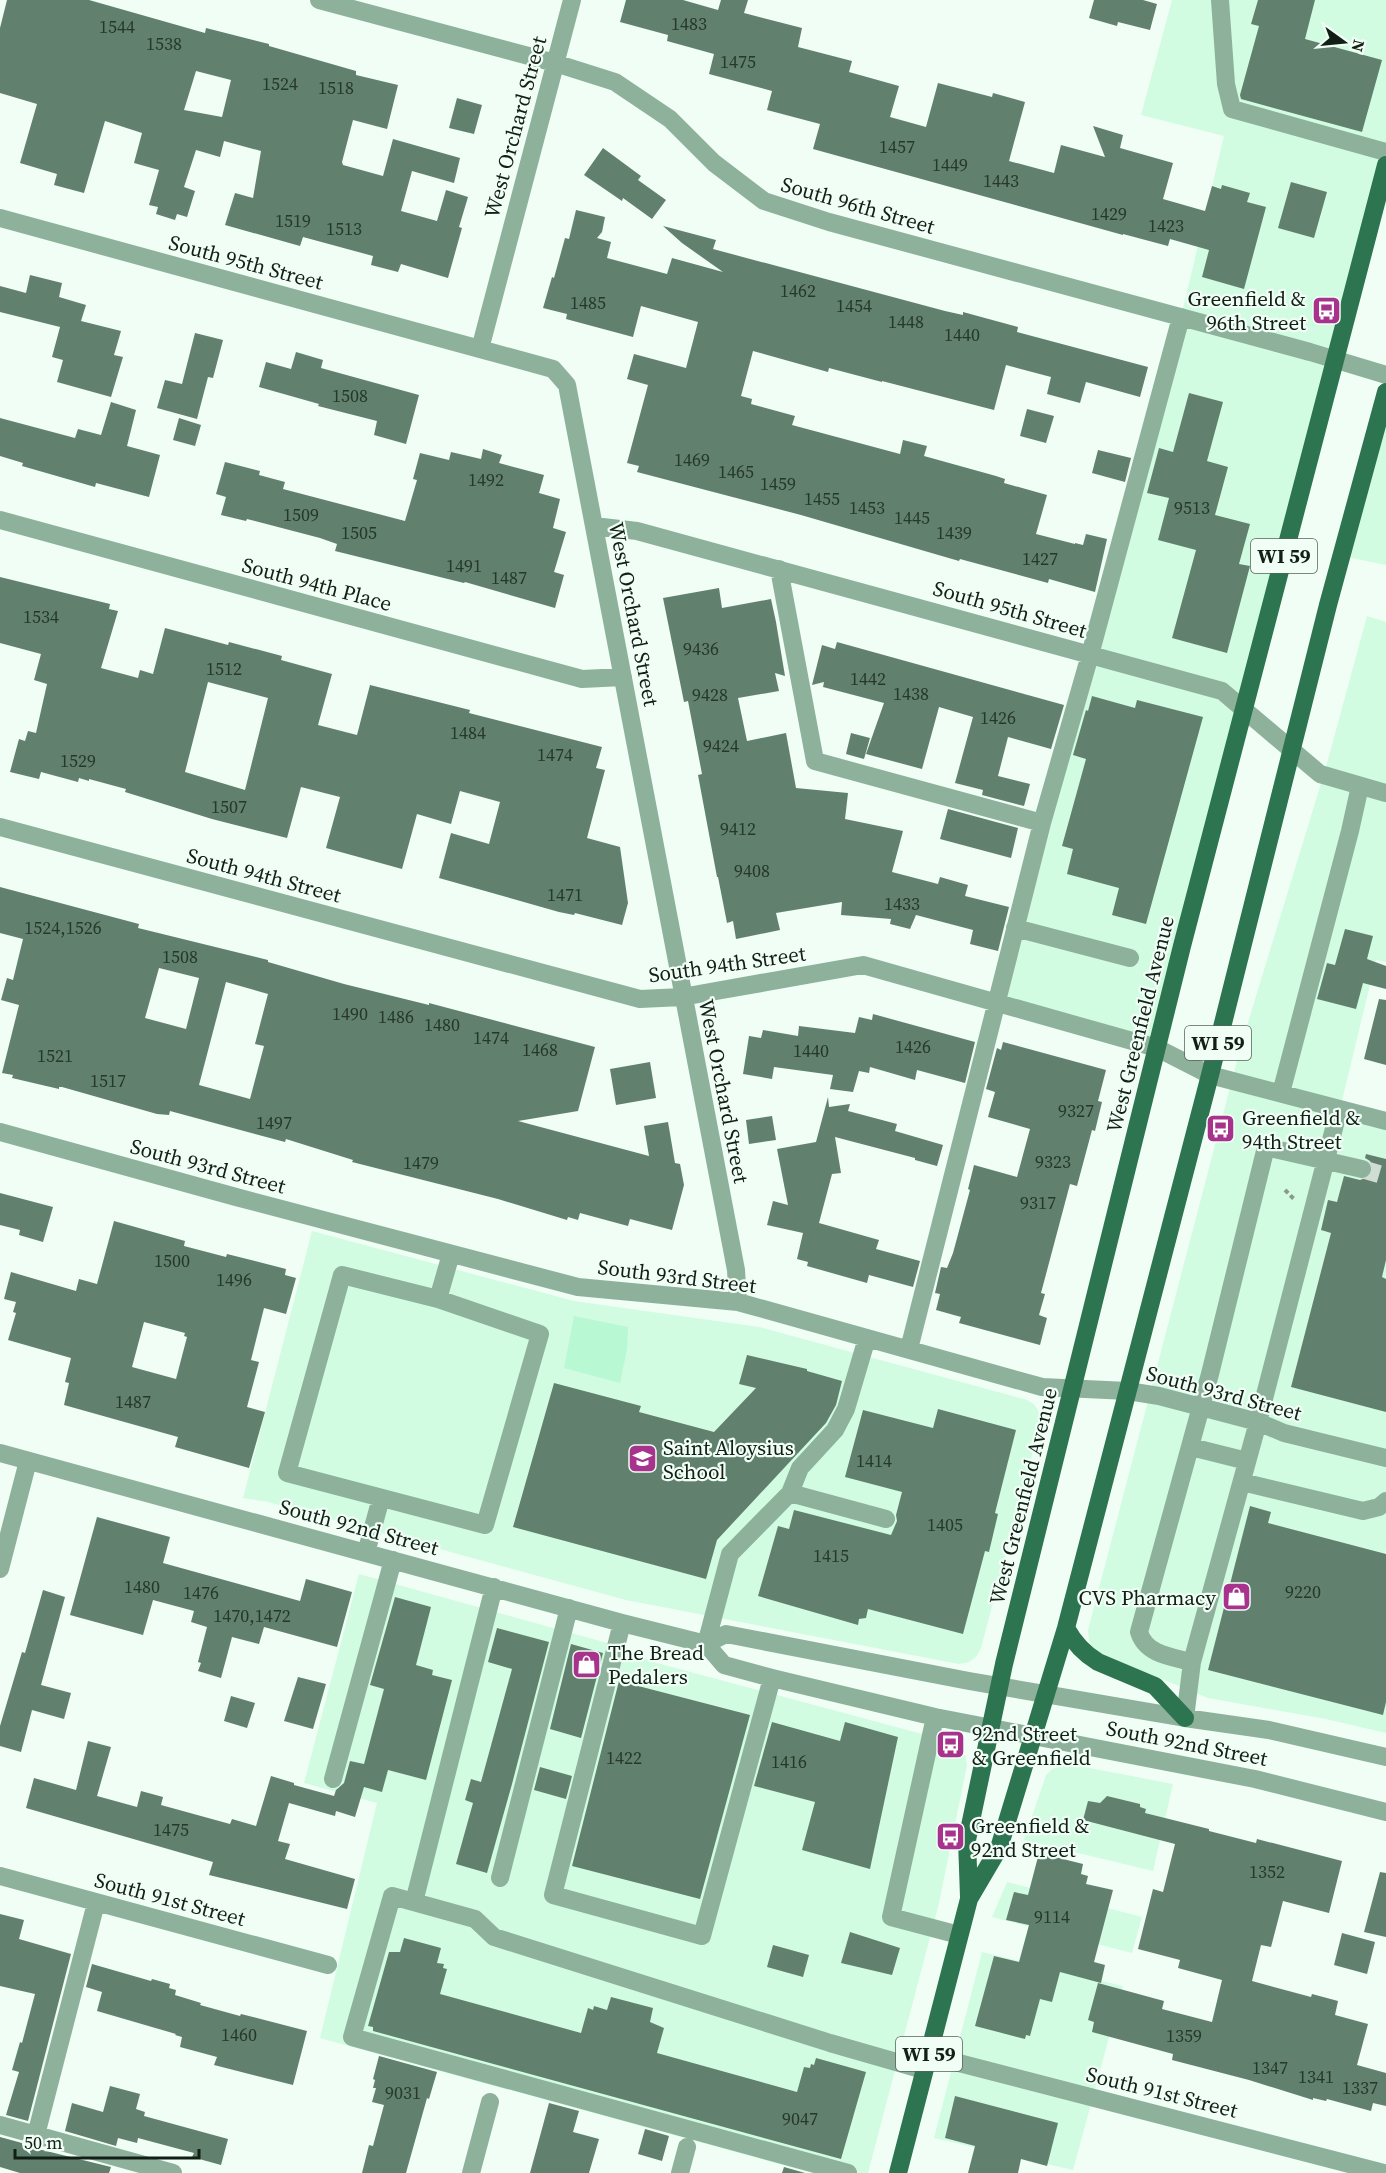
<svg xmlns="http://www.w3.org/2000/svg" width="1386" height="2173" viewBox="0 0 1386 2173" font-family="'Source Serif 4',serif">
<rect width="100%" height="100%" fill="#f0fef5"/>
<path fill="#d1fce2" d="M1172 0H1386V165L1157 1048 995 1003 1181 317 1224 136 1141 115Z
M1386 392V565L1342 556Z
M1367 616 1386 622V962L1376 960 1340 1109 1386 1121V1549L1370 1617 1386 1621V1733L1326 1719 1208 1698 1097 1652 1092 1647 1089 1640 1088 1630 1242 1042 1326 767Z
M312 1231 574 1301 759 1327 1027 1400 1034 1404 1039 1412 1041 1421 981 1648 976 1657 969 1662 959 1664 626 1600 268 1502 243 1498Z
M359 1574 618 1646 657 1663 952 1742 960 1748 965 1755 967 1765 939 1903 868 2173H812L320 2038 377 1803 304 1783Z
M1069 1764 1173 1784 1153 1871 1024 1840 1046 1775 1052 1769Z
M1007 1882 1142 1917 1132 1953 992 1917Z
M982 1952 1123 1986 1073 2170 934 2138Z"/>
<path fill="#b8f8d2" d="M574 1316 628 1327 627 1349 620 1383 564 1368Z"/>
<path fill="#61816e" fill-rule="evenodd" d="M7 0H89L205 33 206 28 269 44V46L356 71V75L398 85 387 129 353 120 342 162 343 165 383 176 393 139 460 158 454 183 412 171 401 211 437 221 446 190 468 197 459 227 462 228 448 278 401 264 398 272 371 265 373 256 303 237 300 246 225 225 235 193 253 198 261 151 224 141 220 157 196 150 184 187 195 191 187 217 177 214 175 220 156 214 158 207 149 205 159 170 134 163 142 133 105 121 84 193 54 185 57 174 20 163 37 104 0 93V28ZM196 71 231 80 222 117 184 110Z
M626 0H683L718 10 721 0H748L744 13 802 28 798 47 852 61 849 72 899 86 890 117 926 127 938 83 992 97 993 93 1025 102 1009 161 1054 173 1061 145 1105 157 1093 126 1123 135 1120 148 1173 163 1163 199 1205 211 1212 186 1221 189 1222 185 1250 193 1247 202 1266 207 1244 289 1202 277 1209 250 1170 239 1168 246 1123 234V235L813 149 820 124 767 110 772 91 709 74 714 54 667 41 668 35 620 22Z
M1094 0H1143L1157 4 1150 30 1118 22 1117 26 1089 18Z
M1258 0H1315L1305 39 1382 60 1362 132 1241 99 1240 95 1259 26 1251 24Z
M457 98 482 105 474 134 449 128Z
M603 148 641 176 638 180 666 200 652 219 623 198 622 201 584 175Z
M1291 182 1327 192 1314 238 1278 228Z
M576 210 605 217 602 232 597 238 611 242 607 258 667 274 672 258 723 272 682 243 663 226 716 240 713 249 945 311 963 315V312L1018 327 1017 332 1148 367 1140 397 1086 382 1080 403 1047 394 1051 377 1006 365 994 410 882 381V382L829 368 828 372 753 351 741 396 752 399 751 404 795 416 792 425 900 454 903 440 927 446 924 456 996 476 1005 479 1004 483 1047 495 1036 534 1075 544V543L1083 545 1086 534 1107 539 1095 592 1049 579 1048 583 960 559 959 561 801 515 637 472 639 466 627 463 648 385 627 379 634 354 686 368 698 322 641 306 633 337 566 319 567 314 543 308 552 277 554 278 565 238 569 239Z
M30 275 62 283 59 297 86 305 81 321 121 331 114 355 123 357 111 397 57 382 63 360 52 357 60 327 0 312V286L26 293Z
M195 333 223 340 213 378 208 377 197 419 157 408 165 380 182 384Z
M296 352 323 360 321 368 419 395 406 444 374 435 377 421 318 406 319 404 259 387 266 362 291 369Z
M1189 393 1223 402 1207 461 1228 467 1215 515 1250 524 1239 564 1250 566 1227 653 1172 638 1196 550 1158 540 1169 498 1147 493 1159 448 1173 452Z
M111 402 136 410 127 446 160 455 149 497 96 483 95 487 22 466 23 463 0 456V418L75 438 78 429 101 435Z
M1027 409 1054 416 1046 443 1020 436Z
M179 418 201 425 195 446 173 440Z
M483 449 502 455 499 463 544 475 539 493 560 499 553 528 566 532 554 572 564 575 555 608 465 582 464 583 335 551 337 544 320 538 247 519 246 521 221 515 226 497 216 494 225 462 260 471 259 475 285 482 283 489 405 521 417 480 413 479 420 453 449 460 451 452 481 459Z
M1098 450 1131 458 1125 482 1092 473Z
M0 577 110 604 109 609 118 611 101 668 138 678 140 670 153 674 165 628 228 645 229 642 282 656 281 660 332 674 318 725 357 735 370 685 470 710 469 713 602 747 596 768 605 770 587 838 620 847 628 903 622 925 575 913 574 915 559 912 439 878 451 833 489 844 500 802 460 791 451 824 417 814 402 869 326 848 340 797 301 787 287 838 212 819 125 792 126 789 89 779V781L79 778 78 782 41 772 39 779 10 772 19 739 25 741 28 731 36 733 47 684 34 680 41 654 0 643ZM208 682 268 698 245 790 185 772Z
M719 588 722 608 771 599 776 622 785 676 775 673 779 691 738 698 747 741 786 733 796 788 848 793 845 819 903 831 892 872 938 884 940 877 968 885 965 896 1009 907 998 951 970 944 973 930 916 915 910 929 890 924 891 919 841 915 842 902 776 913 780 930 736 939 733 921 727 923 718 877H717L698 775 702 774 688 701 684 702 663 598Z
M837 642 1064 705 1051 749 1008 737 998 776 1030 784 1024 806 982 795 983 790 955 783 973 717 939 707 922 769 866 754 884 703 823 687 824 682 812 685 822 645 835 649Z
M1092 696 1135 708 1137 700 1203 717 1146 924 1112 915 1119 888 1067 874 1073 849 1062 846 1086 759 1073 755 1086 710 1088 711Z
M851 733 870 738 864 759 846 754Z
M948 809 1018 828 1011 858 940 839Z
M0 887 139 924 138 928 268 960V962L344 984 429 1005V1003L595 1047 578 1111 518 1121 649 1156 644 1126 668 1122 675 1163 680 1164 684 1185 672 1230 630 1219 628 1226 580 1213 578 1220 568 1217 567 1220 498 1199 352 1162 353 1160 286 1139 285 1142 170 1111 169 1115 157 1114 62 1087H59V1089L12 1078 13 1075 2 1073 19 1005 1 1000 7 978 13 980 23 939 0 933ZM159 968 199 978 186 1029 145 1018ZM226 982 268 994 255 1044 264 1046 250 1099 199 1085Z
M1345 929 1373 936 1367 959 1386 966V989L1363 983 1356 1009 1317 999 1327 963 1335 965Z
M1379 999 1386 1000V1065L1364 1059Z
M873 1014 975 1042 965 1083 917 1070 915 1080 870 1067 869 1073 859 1071 853 1092 830 1089 833 1075 774 1067 772 1079 743 1074 749 1036 761 1038 763 1030 798 1036 799 1026 855 1033 859 1017 872 1020Z
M1003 1042 1106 1070 1098 1101 1102 1102 1095 1131 1092 1130 1077 1186 1070 1184 1041 1293 1045 1294 1039 1315 1047 1318 1040 1345 959 1323 961 1317 936 1310 940 1294 935 1293 941 1267 947 1268 953 1253 970 1190 968 1189 974 1165 1017 1177 1030 1129 988 1117 995 1092 986 1089 997 1048 1001 1050Z
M650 1062 656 1098 616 1105 610 1069Z
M828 1097 829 1107 850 1104 848 1111 897 1124 895 1131 943 1145 937 1166 915 1160V1158L835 1137 841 1173 832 1174 819 1223 879 1240 876 1249 920 1261 913 1287 869 1275 867 1283 807 1266 808 1262 797 1259 803 1233 767 1225 773 1201 788 1205 777 1149 816 1142Z
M772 1116 776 1140 749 1144 746 1120Z
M1366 1154 1386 1159V1260L1382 1277 1386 1279V1412L1291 1387 1331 1233 1321 1230 1328 1200 1337 1202 1344 1176 1360 1180 1371 1176 1373 1166 1370 1161 1365 1158Z
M0 1193 53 1207 43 1242 19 1235 20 1230 0 1225Z
M114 1221 185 1241 184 1246 226 1257 227 1254 286 1269 285 1275 296 1278 286 1314 264 1308 251 1360 259 1362 247 1407 265 1412 249 1468 175 1447 178 1437 64 1405 69 1383 65 1382 71 1358 8 1340 16 1313 13 1312 16 1302 4 1299 11 1272 76 1291 79 1279 97 1284ZM144 1322 185 1333 184 1336 187 1337 176 1379 132 1367Z
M747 1355 807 1369V1371L842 1381 836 1405 826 1423 717 1540 706 1579 513 1527 554 1383 641 1406 639 1412 714 1432 756 1388 739 1384Z
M938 1409 1016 1430 995 1513 998 1514 989 1552 985 1551 963 1634 868 1609 866 1618 859 1619 858 1625 758 1596 778 1526 789 1529 794 1510 891 1535 897 1521 896 1515 902 1492 845 1477 863 1410 933 1428Z
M1250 1506 1271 1512 1268 1523 1386 1554V1702L1383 1715 1208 1670Z
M97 1517 170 1537 163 1563 300 1601 306 1579 352 1592 337 1647 264 1627 259 1644 232 1637 221 1678 198 1671 201 1663 198 1662 207 1627 191 1622 194 1611 153 1600 143 1635 70 1615Z
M43 1590 65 1597 41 1685 71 1693 64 1719 32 1710 21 1752 0 1746V1726L22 1652 25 1653Z
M395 1597 431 1607 416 1665 433 1670 432 1675 452 1680 426 1780 388 1770 382 1792 364 1787 355 1817 336 1811 335 1816 289 1803 278 1841 290 1844 285 1859 355 1879 347 1909 209 1875 213 1862 26 1808 34 1778 76 1790 88 1741 111 1747 97 1796 137 1807 141 1791 163 1797 161 1805 230 1824 232 1819 256 1826 271 1776 294 1783V1785L334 1796 336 1790 344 1783 350 1761 364 1764 384 1689 370 1685Z
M497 1628 549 1642 512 1784 487 1873 456 1864 473 1803 465 1800 471 1779 481 1782 512 1669 488 1662Z
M571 1644 603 1653 581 1738 550 1729Z
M298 1677 326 1684 313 1729 284 1721Z
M619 1681 750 1715 700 1899 572 1866Z
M231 1696 255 1703 247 1728 224 1721Z
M772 1722 840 1741 845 1722 898 1737 870 1869 802 1850 815 1802 754 1786Z
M540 1767 572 1776 566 1799 534 1790Z
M1107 1796 1140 1804V1807L1146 1809 1145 1813 1209 1829V1831L1256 1843 1257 1839 1342 1861 1329 1913 1283 1901 1271 1947 1261 1945 1252 1981 1311 1997 1312 1994 1338 2001 1335 2015 1368 2024 1357 2065 1386 2073V2106L1373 2103 1371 2111 1327 2099 1326 2101 1313 2098V2100L1249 2080 1172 2060 1173 2054 1092 2032 1094 2022 1088 2020 1098 1983 1164 2001 1162 2009 1212 2022 1222 1980 1178 1968 1180 1960 1138 1949 1153 1889 1163 1892 1175 1844 1083 1820 1088 1801 1100 1803Z
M1039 1853 1083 1864 1081 1874 1088 1876 1086 1884 1113 1890 1094 1962 1105 1965 1101 1983 1060 1972 1052 2002 1040 1999 1030 2036 1026 2035 1025 2039 975 2026 994 1956 1019 1962 1029 1925 1006 1920 1014 1892 1028 1895Z
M1380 1872 1386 1873V1937L1364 1932Z
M0 1914 24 1920 19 1939 71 1954 28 2121 6 2115 19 2072 12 2070 20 2042 22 2043 35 1994 0 1986Z
M850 1932 900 1948 892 1975 841 1963Z
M1342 1933 1375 1942 1367 1974 1334 1965Z
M404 1938 441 1948 437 1963 444 1964 443 1968 447 1969 440 1994 581 2033 588 2008 593 2010 594 2006 607 2010 611 1997 653 2008 650 2022 664 2028 657 2053 797 2092 804 2067 810 2068 811 2064 814 2065 816 2058 866 2072 841 2159 373 2031V2027L368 2026 389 1952H400Z
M773 1945 809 1955 803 1977 767 1967Z
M92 1964 151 1981 152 1979 170 1984 169 1988 176 1990 175 1995 201 2003 200 2005 240 2016 241 2014 307 2031 293 2085 214 2065 217 2057 180 2047 182 2037 175 2035 176 2034 97 2011 102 1992 86 1987Z
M379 2056 437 2072 429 2099 427 2098 406 2173H362L369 2145 373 2146 384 2105 372 2102 376 2088H373L375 2080 373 2079Z
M110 2086 140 2094 136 2109 145 2112 144 2116 228 2139 221 2165 192 2157 194 2153 138 2138 137 2143 118 2138 116 2146 65 2131 72 2103 103 2112Z
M955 2096 1058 2123 1047 2166 1021 2159 1018 2173H968L975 2146 945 2138Z
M549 2103 579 2111 573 2132 599 2139 589 2173H530Z
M645 2129 669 2136 662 2161 638 2154Z
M0 2137 22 2143V2145L111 2167 109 2173H20L0 2167Z
M784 2167 805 2173H782Z"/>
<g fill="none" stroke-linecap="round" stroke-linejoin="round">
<path stroke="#cfddd4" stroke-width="18" stroke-dasharray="18 9" stroke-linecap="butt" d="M1362 1169 1386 1176"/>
<path stroke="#8a988f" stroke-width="4" stroke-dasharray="4.5 3" stroke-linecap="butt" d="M1285 1190 1295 1200"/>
<path stroke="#8eb19c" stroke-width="18" d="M319 0 555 63 615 82 670 119 714 163 764 201 829 222 1310 352 1386 375
M572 0 480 349 553 369 567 385C625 680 678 975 736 1270L738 1302
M1220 0 1226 84 1232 109 1386 152
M0 218 480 349
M0 520 582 679 623 677
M594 526 637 531 1222 691 1320 774 1386 793
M779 569 815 761 1042 823
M0 827 640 999 682 997 863 965 1157 1048 1210 1075 1386 1121
M1015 928 1130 958
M1281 1093 1350 831 1360 786
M0 1132 236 1197 578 1287 738 1302 1042 1387 1128 1391 1159 1396 1258 1422 1284 1433 1386 1458
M438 1299 540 1334 485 1525 287 1473 342 1275 438 1299 451 1254
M909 1349 1042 823 1090 655 1181 317
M1191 1447 1247 1461
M0 1453 622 1623 706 1644 724 1665 772 1678 935 1717 1255 1779 1386 1812
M1242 1482 1363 1511 1379 1507 1386 1501
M790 1493 800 1468 835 1430 846 1409 867 1338
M366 1553 381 1498
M0 1569 28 1461
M622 1623 553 1895 702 1936 772 1678
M706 1644 726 1634 969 1681 1185 1718 1269 1730 1386 1757
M706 1644 730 1554 790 1493 886 1519
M1192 1662C1172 1657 1146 1655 1139 1632L1210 1374 1266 1147 1362 1169
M935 1717 891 1917 959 1935
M1185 1718 1192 1662 1258 1422 1339 1109
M333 1779 393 1560
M0 1876 328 1965
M500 1878 569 1608
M414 1902 494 1587
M928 2055 1384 2173
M0 2125 173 2173
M36 2135 96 1903
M471 2173 490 2102
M680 2173 687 2147
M848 2173 352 2037 392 1896 475 1919 494 1937 830 2043 924 2070"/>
<path stroke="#2d7450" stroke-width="18" d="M1066 1628C1074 1643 1083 1653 1098 1662L1155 1686 1185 1718
M969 1897 967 1840 1004 1664 1182 946 1386 165
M898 2173 969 1899 999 1848 1066 1628 1210 1075 1328 605 1386 392"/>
</g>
<defs>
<symbol id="bus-square" viewBox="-11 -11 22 22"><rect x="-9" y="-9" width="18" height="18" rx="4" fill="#a7338c" stroke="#f0fef5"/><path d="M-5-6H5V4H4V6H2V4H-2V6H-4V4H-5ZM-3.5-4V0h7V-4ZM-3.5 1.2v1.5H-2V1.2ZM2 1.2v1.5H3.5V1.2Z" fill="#fff"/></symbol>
<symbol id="school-square" viewBox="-11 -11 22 22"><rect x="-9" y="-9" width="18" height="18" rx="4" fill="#a7338c" stroke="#f0fef5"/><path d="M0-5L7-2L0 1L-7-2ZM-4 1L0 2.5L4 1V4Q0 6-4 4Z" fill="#fff"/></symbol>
<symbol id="shop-square" viewBox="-11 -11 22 22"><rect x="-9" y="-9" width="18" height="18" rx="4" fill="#a7338c" stroke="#f0fef5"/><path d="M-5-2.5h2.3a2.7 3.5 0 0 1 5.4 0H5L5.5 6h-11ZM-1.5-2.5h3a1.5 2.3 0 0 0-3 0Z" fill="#fff"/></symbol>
</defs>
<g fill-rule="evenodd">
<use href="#bus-square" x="1310" y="294" width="33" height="33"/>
<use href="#bus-square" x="1204" y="1112" width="33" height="33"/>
<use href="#school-square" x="626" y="1442" width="33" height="33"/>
<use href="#shop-square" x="1220" y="1580" width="33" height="33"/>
<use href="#shop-square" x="570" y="1648" width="33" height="33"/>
<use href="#bus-square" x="934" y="1728" width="33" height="33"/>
<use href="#bus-square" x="934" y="1820" width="33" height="33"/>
</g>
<g text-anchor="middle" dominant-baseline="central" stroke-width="4.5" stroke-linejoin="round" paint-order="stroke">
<g font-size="18" fill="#26382d">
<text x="689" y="23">1483</text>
<text x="117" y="26">1544</text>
<text x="164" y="43">1538</text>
<text x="738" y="61">1475</text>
<text x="280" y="83">1524</text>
<text x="336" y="87">1518</text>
<text x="897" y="146">1457</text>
<text x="950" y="164">1449</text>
<text x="1001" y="180">1443</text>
<text x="1109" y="213">1429</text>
<text x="293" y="220">1519</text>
<text x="1166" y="225">1423</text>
<text x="344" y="228">1513</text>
<text x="798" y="290">1462</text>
<text x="588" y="302">1485</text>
<text x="854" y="305">1454</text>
<text x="906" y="321">1448</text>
<text x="962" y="334">1440</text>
<text x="350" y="395">1508</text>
<text x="692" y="459">1469</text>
<text x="736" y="471">1465</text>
<text x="486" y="479">1492</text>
<text x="778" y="483">1459</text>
<text x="822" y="498">1455</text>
<text x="867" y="507">1453</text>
<text x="1192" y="507">9513</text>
<text x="301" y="514">1509</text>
<text x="912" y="517">1445</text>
<text x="359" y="532">1505</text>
<text x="954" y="532">1439</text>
<text x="1040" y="558">1427</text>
<text x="464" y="565">1491</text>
<text x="509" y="577">1487</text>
<text x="41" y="616">1534</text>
<text x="701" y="648">9436</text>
<text x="224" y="668">1512</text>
<text x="868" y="678">1442</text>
<text x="911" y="693">1438</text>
<text x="710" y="694">9428</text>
<text x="998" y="717">1426</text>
<text x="468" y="732">1484</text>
<text x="721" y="745">9424</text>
<text x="555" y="754">1474</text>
<text x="78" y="760">1529</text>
<text x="229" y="806">1507</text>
<text x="738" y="828">9412</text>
<text x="752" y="870">9408</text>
<text x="565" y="894">1471</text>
<text x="902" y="903">1433</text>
<text x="63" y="927">1524,1526</text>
<text x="180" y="956">1508</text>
<text x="350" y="1013">1490</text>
<text x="396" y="1016">1486</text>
<text x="442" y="1024">1480</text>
<text x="491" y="1037">1474</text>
<text x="913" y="1046">1426</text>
<text x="540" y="1049">1468</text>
<text x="811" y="1050">1440</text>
<text x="55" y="1055">1521</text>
<text x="108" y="1080">1517</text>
<text x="1076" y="1110">9327</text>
<text x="274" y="1122">1497</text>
<text x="1053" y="1161">9323</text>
<text x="421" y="1162">1479</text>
<text x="1038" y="1202">9317</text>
<text x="172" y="1260">1500</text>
<text x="234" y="1279">1496</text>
<text x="133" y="1401">1487</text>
<text x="874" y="1460">1414</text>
<text x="945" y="1524">1405</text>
<text x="831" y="1555">1415</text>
<text x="142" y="1586">1480</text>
<text x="1303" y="1591">9220</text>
<text x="201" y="1592">1476</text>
<text x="252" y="1615">1470,1472</text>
<text x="624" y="1757">1422</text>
<text x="789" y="1761">1416</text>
<text x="171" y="1829">1475</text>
<text x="1267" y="1871">1352</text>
<text x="1052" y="1916">9114</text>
<text x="239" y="2034">1460</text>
<text x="1184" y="2035">1359</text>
<text x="1270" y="2067">1347</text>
<text x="1316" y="2076">1341</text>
<text x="1360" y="2087">1337</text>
<text x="403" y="2092">9031</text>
<text x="800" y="2118">9047</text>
</g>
<g fill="#f0fef5" stroke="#55625a" stroke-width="1.5">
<rect x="1251" y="539" width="66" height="34" rx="4.5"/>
<rect x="1185" y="1026" width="66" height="34" rx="4.5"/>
<rect x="896" y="2037" width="66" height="34" rx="4.5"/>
</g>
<g font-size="20" font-weight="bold" fill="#121f17">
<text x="1284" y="556">WI 59</text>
<text x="1218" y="1043">WI 59</text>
<text x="929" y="2054">WI 59</text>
</g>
<g font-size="21" fill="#121f17" stroke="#f0fef5">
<text transform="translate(515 127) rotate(-75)">West Orchard Street</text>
<text transform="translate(858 205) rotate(16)">South 96th Street</text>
<text transform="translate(246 262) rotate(15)">South 95th Street</text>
<text transform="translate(317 584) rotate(15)">South 94th Place</text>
<text transform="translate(1010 609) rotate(16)">South 95th Street</text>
<text transform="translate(634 614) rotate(79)">West Orchard Street</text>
<text transform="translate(264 875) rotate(15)">South 94th Street</text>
<text transform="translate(727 964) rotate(-8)">South 94th Street</text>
<text transform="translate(1140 1024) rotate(-76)">West Greenfield Avenue</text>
<text transform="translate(724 1091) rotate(79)">West Orchard Street</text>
<text transform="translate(208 1166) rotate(15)">South 93rd Street</text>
<text transform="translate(677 1276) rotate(7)">South 93rd Street</text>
<text transform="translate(1224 1393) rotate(15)">South 93rd Street</text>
<text transform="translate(1023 1496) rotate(-76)">West Greenfield Avenue</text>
<text transform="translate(359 1527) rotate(15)">South 92nd Street</text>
<text transform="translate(1187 1743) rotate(11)">South 92nd Street</text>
<text transform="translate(170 1899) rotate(15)">South 91st Street</text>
<text transform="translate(1162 2092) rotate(14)">South 91st Street</text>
</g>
<g font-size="21" fill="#121f17" stroke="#f0fef5" text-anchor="start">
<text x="1306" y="298" text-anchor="end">Greenfield &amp;<tspan x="1306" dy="24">96th Street</tspan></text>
<text x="1242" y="1117">Greenfield &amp;<tspan x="1242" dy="24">94th Street</tspan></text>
<text x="663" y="1447">Saint Aloysius<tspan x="663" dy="24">School</tspan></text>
<text x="1216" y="1597" text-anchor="end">CVS Pharmacy</text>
<text x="608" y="1652">The Bread<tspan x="608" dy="24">Pedalers</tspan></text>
<text x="972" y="1733">92nd Street<tspan x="972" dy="24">&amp; Greenfield</tspan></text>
<text x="971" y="1825">Greenfield &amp;<tspan x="971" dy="24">92nd Street</tspan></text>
</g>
</g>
<g transform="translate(1344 42) rotate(105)" stroke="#f0fef5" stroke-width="4.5" paint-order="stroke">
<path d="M0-4.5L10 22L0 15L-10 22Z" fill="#121f17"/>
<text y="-9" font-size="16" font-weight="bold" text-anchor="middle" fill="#121f17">N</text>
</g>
<path d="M15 2149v9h184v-9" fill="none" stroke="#121f17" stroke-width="3"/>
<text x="24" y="2149" font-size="18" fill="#121f17" stroke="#f0fef5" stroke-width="4.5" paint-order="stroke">50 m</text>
</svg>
